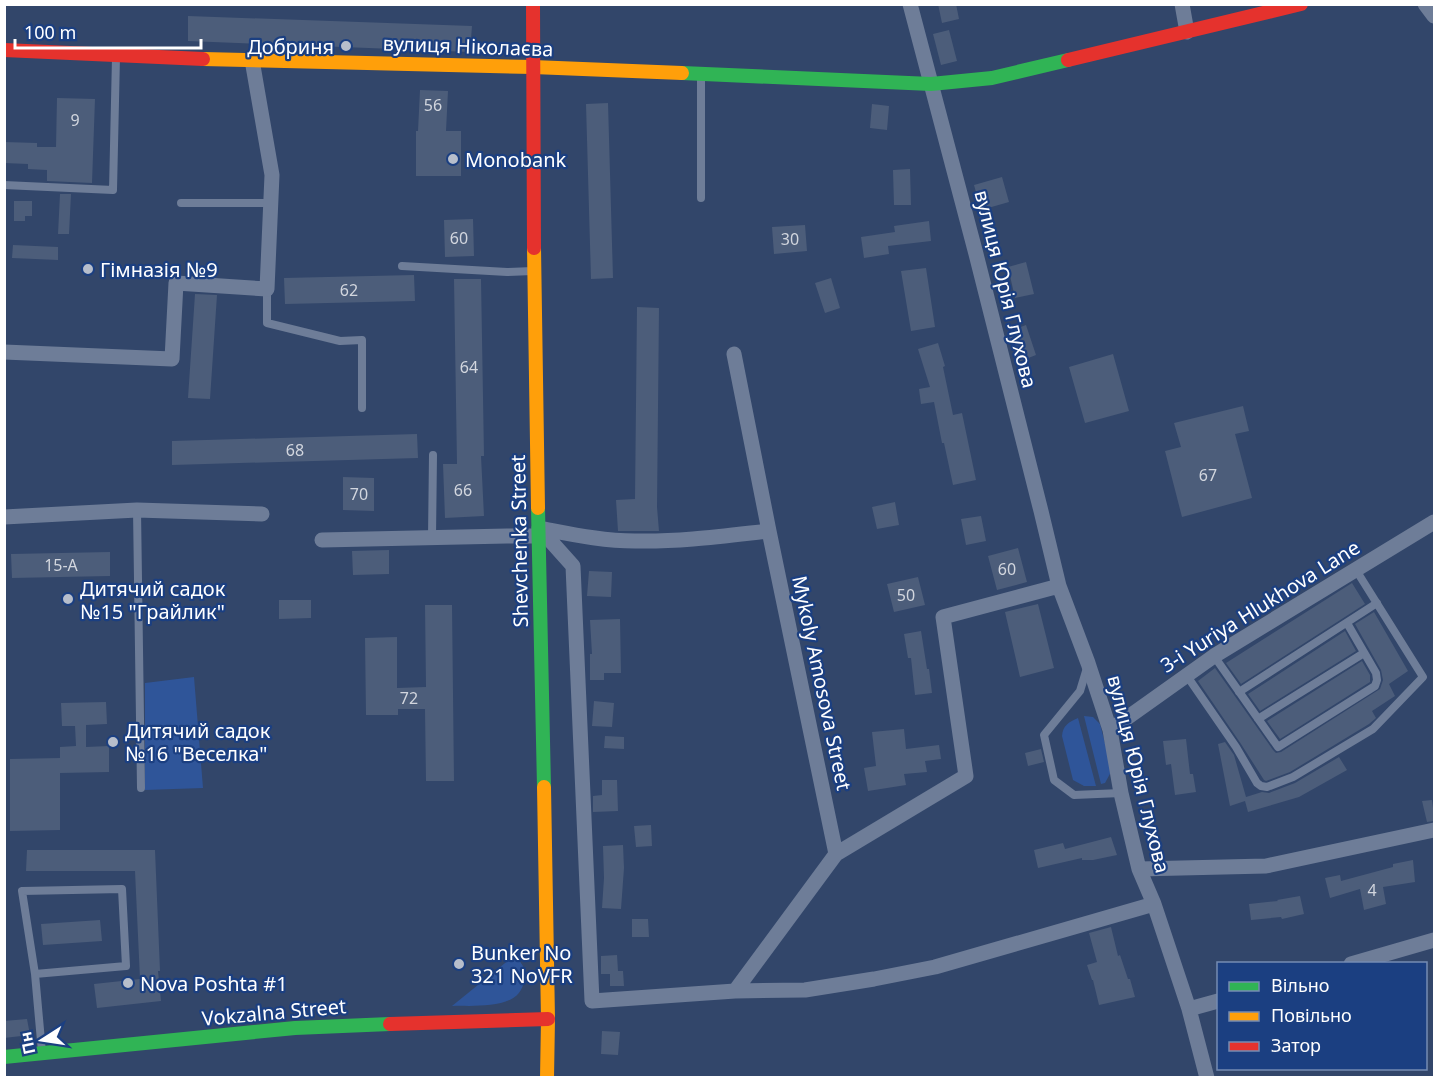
<svg xmlns="http://www.w3.org/2000/svg" width="1439" height="1082" viewBox="0 0 1439 1082" font-family="'Noto Sans',sans-serif">
<rect width="100%" height="100%" fill="#32466a"/>
<path fill="#2f5599" d="M194 677 203 788 145 790V683Z
M1084 716 1093 717 1100 724 1112 770 1105 783 1101 784Z
M1078 718 1096 786H1084L1073 780 1062 736C1063 725 1069 722 1078 718Z
M515 955C518 959 524 966 525 971 526 974 524 977 524 980 521 1011 475 1005 452 1006Z"/>
<path fill="#4c5d7a" d="M938 4H956L959 19 942 23Z
M188 16 472 26 470 52 188 41Z
M949 30 957 61 941 65 933 34Z
M420 90 448 91 446 131H461V176H416V131H418Z
M57 98 95 99 92 183 47 181V170L28 169V164L4 163V142L37 143V147H56Z
M608 103 613 278 591 279 586 104Z
M872 104 889 106 887 130 870 128Z
M910 169 911 205H894L893 170Z
M1002 177 1009 202 981 210 974 185Z
M60 194H71L69 234H58Z
M14 201H32V216H25V221H14Z
M473 219 474 256 445 257 444 220Z
M929 221 931 241 888 246 889 254 864 258 861 237 895 232 894 226Z
M805 225 807 251 774 254 772 227Z
M13 245 58 247V260L12 258Z
M1026 262 1034 294 1015 298 1008 267Z
M926 268 935 327 911 331 901 271Z
M414 275 415 301 285 304 284 278Z
M831 278 840 308 825 313 815 283Z
M454 279H481L484 456H481L484 516 445 518 443 464H457Z
M195 294 217 295 210 399 188 398Z
M637 307 659 308 657 507 659 531H618L616 500 635 499Z
M1026 325 1036 355 1018 362 1007 332Z
M938 343 945 366 943 367 953 415 962 413 976 480 953 485 944 443H942L934 402 921 404 919 389 930 387 918 349Z
M1113 354 1129 411 1085 423 1069 367Z
M1243 406 1249 431 1235 434 1252 498 1182 517 1165 451 1181 447 1174 423Z
M417 434 418 458 172 465V441Z
M343 477 374 478V511L343 510Z
M895 502 899 525 877 529 872 507Z
M981 516 986 541 966 545 961 519Z
M1018 548 1027 582 997 590 988 556Z
M389 550V574L353 575 352 551Z
M110 552V576L12 578 11 554Z
M589 571 612 572 611 597 587 596Z
M918 577 925 605 894 612 887 584Z
M1352 583 1365 604 1241 684 1226 663Z
M279 600H311V618L279 619Z
M1038 604 1054 668 1020 677 1005 612Z
M425 605H452L454 781H426L425 709H398V715H366L365 638 397 637V688L426 687Z
M1374 612 1408 671 1389 684 1395 696 1372 711 1376 718 1369 724 1290 772 1266 781 1264 780 1241 744 1198 681 1215 668 1273 750 1276 753 1281 752 1380 689 1383 680 1381 670 1355 624Z
M620 619 621 673H604V680H590V654H592L590 620Z
M921 631 927 669H929L932 693 915 695 911 658H908L904 634Z
M1345 631 1356 651 1260 711 1248 694Z
M1362 661 1370 675V682L1280 739 1267 721Z
M594 701 614 703 612 727 592 726Z
M106 702 107 724 86 725V747L109 746V772L60 773V830L10 831V759L60 758V747L76 746 75 726H62L61 703Z
M904 729 906 749 939 745 941 759 925 761 927 772 904 774 906 785 868 791 864 768 876 766 872 732Z
M605 736 624 737V749L604 748Z
M1186 739 1190 774H1193L1196 792 1175 795 1171 764 1166 765 1163 741Z
M1225 742 1234 755 1246 797 1262 792 1269 793 1295 783 1339 757 1347 770 1299 797 1248 812 1245 801 1230 806 1218 744Z
M1041 749 1044 762 1028 766 1025 753Z
M602 780H617L618 811 593 812V796L602 795Z
M1432 800 1433 808H1434V821L1427 822 1422 801Z
M651 825 652 846 636 847 634 826Z
M1111 837 1117 855 1093 860H1082V858L1038 868 1034 850 1063 843 1065 849Z
M623 845 624 868 621 909 602 908 604 878 603 846Z
M27 850H155L160 971H158L161 1001 97 1008 94 984 140 979 135 871H26Z
M1413 860 1415 882 1383 887 1386 904 1364 910 1360 889 1330 898 1325 878 1340 875 1341 881 1393 867V864Z
M1300 896 1304 914 1282 919 1281 917 1251 920 1249 904 1278 901 1277 900Z
M632 919H648L649 937H632Z
M100 920 102 941 43 945 41 924Z
M1111 927 1118 956 1120 955 1128 979H1130L1135 997 1099 1005 1093 980H1092L1087 965 1097 962 1089 933Z
M617 955 618 971H623L624 986H610V974H601V956Z
M27 1019 30 1035 4 1038V1021Z
M602 1031 620 1032 618 1055 601 1054Z"/>
<g fill="none" stroke-linecap="round" stroke-linejoin="round">
<path stroke="#6e7d98" stroke-width="8" d="M4 185 113 190 116 57
M701 198V76
M181 203H271
M402 266 507 272 533 271
M267 289V323L340 341 362 340V408
M137 510 141 788
M432 537 433 455
M1214 656 1278 747 1375 686 1377 680 1376 673 1347 623
M1087 668 1080 691 1044 735 1054 780 1074 795 1121 793
M1187 676 1236 747 1257 783 1261 786 1267 787 1293 777 1373 729 1423 677 1356 570
M1239 692 1377 603
M1258 719 1364 653
M35 974 22 891 122 889 126 966 35 974 42 1052"/>
<path stroke="#6e7d98" stroke-width="15" d="M910 4 976 254 1041 511 1059 586 1088 663 1110 730 1121 793 1139 869 1154 904 1189 1009 1207 1078
M1182 4 1187 32
M1425 4 1434 16
M4 352 172 359 176 283 267 289 272 175 252 60
M734 354 769 531 836 854 735 991
M4 517 137 510 262 514
M539 528 573 566 592 1001 735 991 805 990 874 979 935 967 1154 904
M539 528C571 534 602 541 635 541 680 542 724 536 769 531
M322 540 507 536H539
M1110 730 1214 656 1434 522
M836 854 966 776 943 617 1059 586
M1139 869 1266 866 1434 830
M1351 964 1434 940
M1189 1009 1218 1001"/>
<path stroke="#30b455" stroke-width="14" d="M682 73 931 84 992 78 1068 60
M538 508 544 787
M4 1057 295 1028 390 1024"/>
<path stroke="#ff9f0a" stroke-width="14" d="M203 59 533 67 682 73
M534 248 538 508
M544 787 548 1019 547 1078"/>
<path stroke="#e5322d" stroke-width="14" d="M533 4 534 248
M4 50 203 59
M1068 60 1301 4
M390 1024 548 1019"/>
</g>
<g fill="#b7becb" stroke="#1b3f81" stroke-width="2">
<circle cx="346" cy="46" r="6"/>
<circle cx="453" cy="159" r="6"/>
<circle cx="88" cy="269" r="6"/>
<circle cx="68" cy="599" r="6"/>
<circle cx="113" cy="742" r="6"/>
<circle cx="459" cy="964" r="6"/>
<circle cx="128" cy="983" r="6"/>
</g>
<g text-anchor="middle" dominant-baseline="central" stroke-width="4.5" stroke-linejoin="round" paint-order="stroke">
<g font-size="16" fill="#d2d6de">
<text x="433" y="105">56</text>
<text x="75" y="120">9</text>
<text x="459" y="238">60</text>
<text x="790" y="239">30</text>
<text x="349" y="290">62</text>
<text x="469" y="367">64</text>
<text x="295" y="450">68</text>
<text x="1208" y="475">67</text>
<text x="463" y="490">66</text>
<text x="359" y="494">70</text>
<text x="61" y="565">15-А</text>
<text x="1007" y="569">60</text>
<text x="906" y="595">50</text>
<text x="409" y="698">72</text>
<text x="1372" y="890">4</text>
</g>
<g font-size="20" fill="#fff" stroke="#1b3f81" text-anchor="start">
<text x="334" y="46" text-anchor="end">Добриня</text>
<text x="465" y="159">Monobank</text>
<text x="100" y="269">Гімназія №9</text>
<text x="80" y="588">Дитячий садок<tspan x="80" dy="23">№15 "Грайлик"</tspan></text>
<text x="125" y="730">Дитячий садок<tspan x="125" dy="23">№16 "Веселка"</tspan></text>
<text x="471" y="952">Bunker No<tspan x="471" dy="23">321 NoVFR</tspan></text>
<text x="140" y="983">Nova Poshta #1</text>
</g>
<g font-size="20" fill="#fff" stroke="#1b3f81">
<text transform="translate(468 46) rotate(2)">вулиця Ніколаєва</text>
<text transform="translate(1006 289) rotate(76)">вулиця Юрія Глухова</text>
<text transform="translate(519 541) rotate(-91)">Shevchenka Street</text>
<text transform="translate(1260 606) rotate(-32)">3-i Yuriya Hlukhova Lane</text>
<text transform="translate(822 683) rotate(78)">Mykoly Amosova Street</text>
<text transform="translate(1139 774) rotate(76)">вулиця Юрія Глухова</text>
<text transform="translate(274 1012) rotate(-5)">Vokzalna Street</text>
</g>
</g>
<rect width="1439" height="1082" fill="none" stroke="#ffffff" stroke-width="12"/>
<rect x="1217" y="962" width="210" height="108" fill="#1b3f81" stroke="#768cb3" stroke-width="1.5"/>
<rect x="1229" y="982" width="30" height="9" fill="#30b455" stroke="#768cb3" stroke-width="1.5"/>
<text x="1271" y="992" font-size="18" fill="#ffffff">Вільно</text>
<rect x="1229" y="1012" width="30" height="9" fill="#ff9f0a" stroke="#768cb3" stroke-width="1.5"/>
<text x="1271" y="1022" font-size="18" fill="#ffffff">Повільно</text>
<rect x="1229" y="1042" width="30" height="9" fill="#e5322d" stroke="#768cb3" stroke-width="1.5"/>
<text x="1271" y="1052" font-size="18" fill="#ffffff">Затор</text>
<g transform="translate(42 1040) rotate(258)" stroke="#1b3f81" stroke-width="4.5" paint-order="stroke">
<path d="M0-4.5L10 22L0 15L-10 22Z" fill="#ffffff"/>
<text y="-9" font-size="16" font-weight="bold" text-anchor="middle" fill="#ffffff">Пн</text>
</g>
<path d="M15 39v9h186v-9" fill="none" stroke="#ffffff" stroke-width="3"/>
<text x="24" y="39" font-size="18" fill="#ffffff" stroke="#1b3f81" stroke-width="4.5" paint-order="stroke">100 m</text>
</svg>
